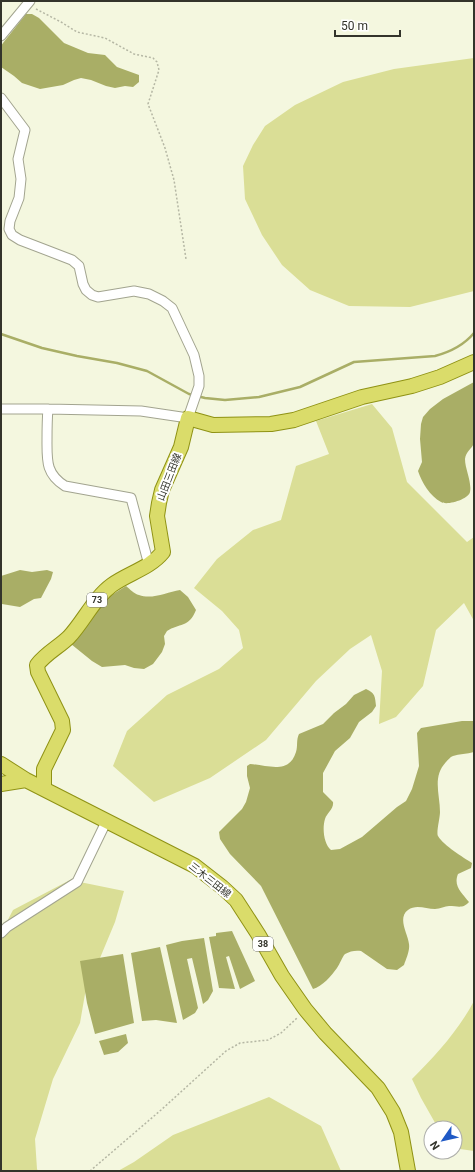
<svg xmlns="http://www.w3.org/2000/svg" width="475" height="1172" viewBox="0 0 475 1172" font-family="Roboto,'Noto Sans JP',sans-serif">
<rect width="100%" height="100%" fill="#f4f7df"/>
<path fill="#dade96" d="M474 58V291L410 307 349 306 310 290 282 265 262 235 245 199 243 166 253 145 265 126 295 105 343 82 394 69Z
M372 404 392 428 407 482 467 542 474 537V621L464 603 436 630 423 686 396 717 379 724 382 671 371 635 350 649 316 681 266 740 210 778 154 802 113 766 127 731 167 695 219 669 243 648 239 630 222 611 194 588 217 559 253 530 281 520 296 466 329 454 316 421Z
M70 880 124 891 115 922 85 994 80 1023 53 1079 35 1139 37 1169 38 1171H1V933L13 910Z
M474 1001V1151L460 1149 455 1147V1128H438L421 1098 412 1079C436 1055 458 1031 474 1001Z
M269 1097 321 1126 341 1171H118L134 1162 173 1135Z"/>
<path fill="#a9ae66" d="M26 14H32L39 18 64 43 88 53 105 55 117 67 139 75V82L133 87 125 86 115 88 106 86 91 80 81 78 74 80 63 85 40 89 22 83 14 76 1 67V46L3 43Z
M474 382C474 397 474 412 474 428 474 432 475 439 474 443 472 449 466 451 465 459 465 469 472 482 470 492 469 499 447 506 441 502 430 496 422 483 418 471L422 462 420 439 421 424 423 417 430 409 443 399Z
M20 570 32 572 47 570 53 572 51 579 41 598 34 599 20 607 2 604 1 606V576Z
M126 586C130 589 134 594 139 595 152 600 167 592 180 590L188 597 196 610C189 628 179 623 167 631L164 636 165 644 162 652 153 664 144 669 134 668 125 665 102 667 92 661 71 644 95 612 110 596Z
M366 689C375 693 375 696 376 706L372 712 359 722 350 738 335 751 323 773V792L333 802C334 809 327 813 325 819 322 829 324 844 331 850L340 849 362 837 397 807 406 801 412 789 419 766 417 733 421 728 462 721H474V752C467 754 459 754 453 756 450 757 448 760 446 762 432 777 440 794 440 812 440 818 436 833 438 836 444 846 463 857 472 863L471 868 458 874C453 886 462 893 469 902 463 909 458 906 449 906 445 906 440 909 435 909 426 909 416 904 408 910 397 918 408 934 409 944 410 951 406 959 404 965L397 970 387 969 361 951C356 950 350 951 345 954 342 957 340 964 337 968 332 975 322 987 313 989L261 886 230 854 220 839 219 832 242 809 246 802 250 788 247 776V766L250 764C267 765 289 775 296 752 298 746 296 740 299 734L323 724 334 713 346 704 354 695Z
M232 931 255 981 240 989 229 956 226 957 235 989 219 988 209 937 216 936V933Z
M204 938 213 991 208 1000 203 1004 192 958 187 959 198 1008 195 1013 183 1020 166 945 182 941Z
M160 947 177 1023 156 1020 142 1021 131 953Z
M123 954 134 1023 95 1034 87 1003 80 961Z
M126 1034 128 1043 118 1052 104 1055 99 1041Z"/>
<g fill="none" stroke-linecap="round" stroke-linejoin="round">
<path stroke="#a9ae66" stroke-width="2.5" d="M1 334 42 348 77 356 117 363 147 371 189 394 205 398 225 400 259 397 300 387 354 362 435 356C450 352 464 345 474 333"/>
<defs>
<path id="street" d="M1 36 30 1
M1 98 25 130 18 159 21 179 19 198 10 221 9 229 12 235 20 240 72 260 79 266 83 284 86 290 92 295 98 297 134 291 149 294 163 301 172 308 194 355 199 376V386L188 418 141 411 48 409H1
M48 409C47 420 47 430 47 441 47 461 46 474 65 486L131 498 149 565
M1 933 7 927 77 882 107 820"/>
<path id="primary" d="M1 764 26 780 195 866 222 887 236 900 258 934 282 976 305 1009 325 1033 378 1088 393 1112 401 1132 408 1171
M1 784 26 780
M44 789V769L63 730 62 721 38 672 37 665C46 653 59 647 69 637 84 621 94 598 112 585 129 573 150 568 163 552L157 516 159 503 162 490 181 447 188 418 213 425 271 424 294 420 362 397 412 386 440 377 474 362"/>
</defs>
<use href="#street" stroke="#a2a48f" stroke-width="11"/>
<use href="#primary" stroke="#8f9214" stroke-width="16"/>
<path stroke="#b5b7a4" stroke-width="1.5" stroke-dasharray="2 2" stroke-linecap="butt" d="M36 9 61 22 77 32 105 38 134 54 153 58 157 62 159 70 148 104 165 148 174 180 186 259
M90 1171 161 1110 226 1051 240 1043 268 1040 281 1033 297 1018"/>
<use href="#street" stroke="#fff" stroke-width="9"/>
<use href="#primary" stroke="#dadc6a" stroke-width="14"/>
</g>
<g text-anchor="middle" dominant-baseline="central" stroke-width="4" stroke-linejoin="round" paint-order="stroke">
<g fill="#fff" stroke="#70716b" stroke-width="1">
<rect x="87" y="593" width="20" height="14" rx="3"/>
<rect x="253" y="937" width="20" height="14" rx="3"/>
</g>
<g font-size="9" font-weight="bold" fill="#33342b">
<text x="97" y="600">73</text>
<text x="263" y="944">38</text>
</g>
<g font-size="10" fill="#33342b" stroke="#fff">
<text transform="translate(169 477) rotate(-69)">山田三田線</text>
<text transform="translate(210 880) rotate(38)">三木三田線</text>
</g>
</g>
<rect width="475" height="1172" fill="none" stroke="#33342b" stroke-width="4"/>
<g transform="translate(443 1140) rotate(236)"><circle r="19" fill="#ffffff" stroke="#adaeaa"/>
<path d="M0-3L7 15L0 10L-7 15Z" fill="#1f59c5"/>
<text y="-6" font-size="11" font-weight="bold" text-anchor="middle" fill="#33342b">N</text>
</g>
<path d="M335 30v6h65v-6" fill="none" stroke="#33342b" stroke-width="2"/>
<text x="341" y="30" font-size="12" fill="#33342b" stroke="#ffffff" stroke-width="3" paint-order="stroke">50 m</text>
</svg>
